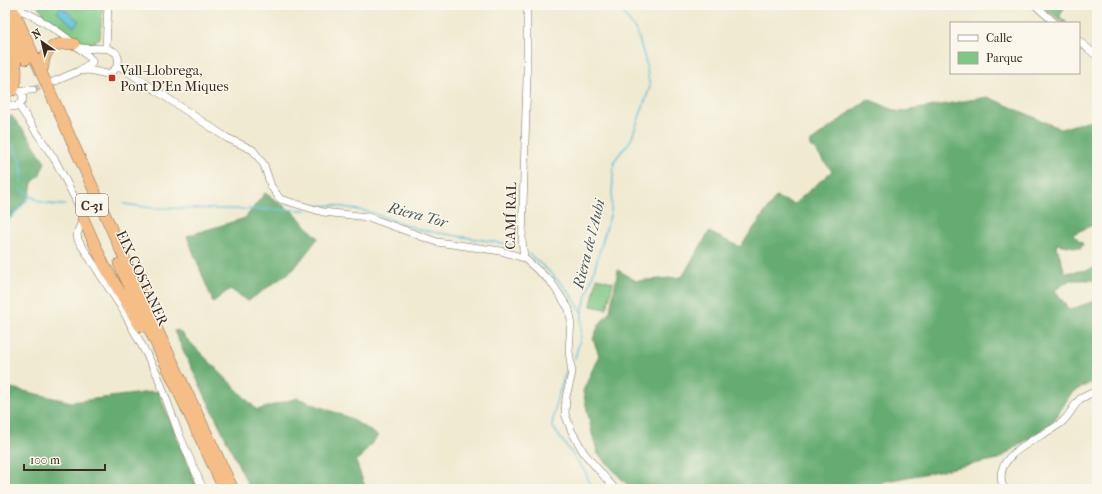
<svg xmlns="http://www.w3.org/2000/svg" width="1102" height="494" viewBox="0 0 1102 494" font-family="'IM FELL French Canon',serif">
<rect width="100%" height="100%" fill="#fbf7ec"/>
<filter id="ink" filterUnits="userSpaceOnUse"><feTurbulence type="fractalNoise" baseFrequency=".025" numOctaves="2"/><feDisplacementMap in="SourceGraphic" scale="8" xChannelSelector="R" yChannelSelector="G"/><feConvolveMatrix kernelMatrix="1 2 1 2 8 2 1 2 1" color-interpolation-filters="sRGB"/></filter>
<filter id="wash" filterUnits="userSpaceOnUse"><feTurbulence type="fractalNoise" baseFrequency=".012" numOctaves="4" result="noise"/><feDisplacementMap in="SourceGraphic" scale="16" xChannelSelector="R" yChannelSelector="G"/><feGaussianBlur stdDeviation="0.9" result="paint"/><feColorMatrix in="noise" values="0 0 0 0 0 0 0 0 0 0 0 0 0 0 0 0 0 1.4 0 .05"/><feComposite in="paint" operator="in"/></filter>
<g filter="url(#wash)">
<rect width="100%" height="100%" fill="#f0ead1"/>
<path fill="#7ec784" stroke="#5c7851" d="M36 5H103L100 38 89 45 85 44 42 16 43 12Z
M597 278 613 282 607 309 591 306Z"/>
<path fill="#66ac72" stroke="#506b48" d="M1041 5H1066L1061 13 1060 17 1067 23H1063Z
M988 97 1061 129 1097 118V223L1073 234 1083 244 1081 248 1056 244 1065 273 1088 270 1097 267V286L1093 280H1070L1055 290 1069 310 1097 300V380L1072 392 1054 421 999 459 882 482 878 489H631L598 454 592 433 583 391 599 355 593 339 599 325 610 311 618 270 636 281 682 277 709 232 740 247 776 197 794 204 832 171 809 143 868 99 899 112Z
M11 115 28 136 45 162 39 176 32 183 30 194 5 225V125Z
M265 193 294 213 318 238 293 270 248 301 230 289 213 302 187 236 245 218Z
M178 330 257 410 297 398 350 418 378 436 356 462 366 489H250L174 331Z
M11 388 71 402 158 391 198 489H5V389Z"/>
<path fill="#5ec1dd" stroke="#4c767e" d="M61 7 79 21 74 27 57 12Z"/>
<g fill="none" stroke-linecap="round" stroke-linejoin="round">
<path stroke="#5ec1dd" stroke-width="1.5" d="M5 134C15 151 26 162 21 183
M20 188C37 201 42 205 65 205
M124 204 153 208 306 210
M317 206 333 205 369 212 421 230 513 245
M5 224 31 196
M529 254C548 270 570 289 581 311
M575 358 581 336 582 312 611 212 614 161 631 140 650 87 645 59 637 32 625 16 620 5
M567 369 557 399 552 426 586 473 592 489"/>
</g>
</g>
<g filter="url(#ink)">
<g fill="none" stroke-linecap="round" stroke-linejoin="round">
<path stroke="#ccc4ad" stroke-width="7" stroke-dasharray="7 3.5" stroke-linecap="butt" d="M33 90 50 83"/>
<defs>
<path id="minor" d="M16 5 18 9C43 19 73 41 92 60
M1035 5 1055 23
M1079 41 1097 56
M106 48 108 5
M118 65 227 138 253 150 264 165 271 186 280 199 323 212 368 217 437 242 501 251 524 258 551 282 569 309 571 320 569 351 572 373 566 397 565 414 572 432 584 453 615 489
M79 71 89 70 107 74C113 72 117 69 118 63 122 43 92 50 81 48
M53 82 79 71 92 62
M20 91 23 96 22 102 16 107 8 105 6 97 11 91 33 90
M19 106 55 160 80 208 83 218 77 234 78 240 123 310 157 374 179 434 203 489
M524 258 522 240 527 77V5
M1004 489C988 455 1040 439 1061 423 1069 417 1073 406 1080 399 1085 396 1092 393 1097 391"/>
<path id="highway" d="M11 5 145 304 233 489
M5 12 26 59
M5 29C13 48 21 70 13 90
M43 67C44 47 56 42 74 44
M83 218 104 265 140 326
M119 264 224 489"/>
</defs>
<use href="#minor" stroke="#7a6d5d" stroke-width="8"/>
<use href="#highway" stroke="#7a6d5d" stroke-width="12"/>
<use href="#minor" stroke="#fff" stroke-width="7"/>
<use href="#highway" stroke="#f6be87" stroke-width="11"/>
</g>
</g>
<rect fill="#c8321e" stroke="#fbf7ec" stroke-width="1.5" x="108" y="74" width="8" height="8" rx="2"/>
<g text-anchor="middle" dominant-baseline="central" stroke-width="3" stroke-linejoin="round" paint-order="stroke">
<rect fill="#fbf7ec" stroke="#75685c" stroke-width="1" x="76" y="194" width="32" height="22" rx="3"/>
<g font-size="13" font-weight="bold" fill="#3b2a1e">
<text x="92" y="205">C-31</text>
</g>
<g font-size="14" fill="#3b2a1e" stroke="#fbf7ec" text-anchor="start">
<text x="120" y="70">Vall-Llobrega,<tspan x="120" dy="16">Pont D'En Miques</tspan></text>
</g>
<g font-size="14" fill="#3b2a1e" stroke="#fbf7ec">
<text transform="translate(511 216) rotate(-89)">CAMÍ RAL</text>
<text transform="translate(142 278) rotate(65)">EIX COSTANER</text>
</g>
<g font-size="15" font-style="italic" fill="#465757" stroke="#fbf7ec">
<text transform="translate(418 215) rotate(15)">Riera Tor</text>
<text transform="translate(589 244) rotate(-76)">Riera de l'Aubi</text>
</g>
</g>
<rect width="1102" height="494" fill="none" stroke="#fbf7ec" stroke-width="20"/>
<rect x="950" y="22" width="130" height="52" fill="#fbf7ec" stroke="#aea59a"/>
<rect x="958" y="35" width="20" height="6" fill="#ffffff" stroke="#aea59a"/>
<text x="986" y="42" font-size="12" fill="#3b2a1e">Calle</text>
<rect x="958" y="52" width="20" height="12" fill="#7ec784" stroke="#aea59a"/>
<text x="986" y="62" font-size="12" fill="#3b2a1e">Parque</text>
<g transform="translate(42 42) rotate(326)" stroke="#fbf7ec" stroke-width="3" paint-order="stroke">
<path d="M0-3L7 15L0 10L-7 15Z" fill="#3b2a1e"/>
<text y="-6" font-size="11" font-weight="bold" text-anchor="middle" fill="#3b2a1e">N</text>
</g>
<path d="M24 464v6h81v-6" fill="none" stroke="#3b2a1e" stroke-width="2"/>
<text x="30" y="464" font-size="12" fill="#3b2a1e" stroke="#fbf7ec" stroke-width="3" paint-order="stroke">100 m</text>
</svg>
